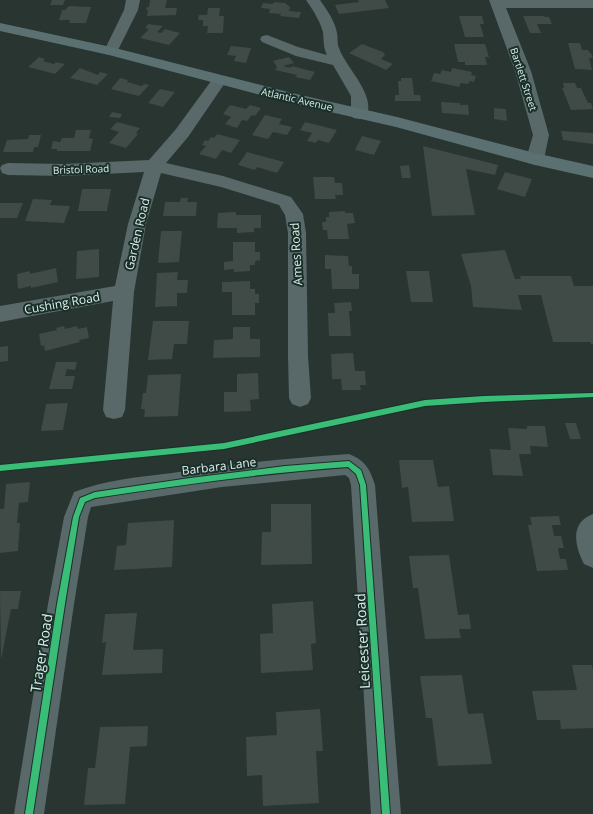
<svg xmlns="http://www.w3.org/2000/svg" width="593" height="814" viewBox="0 0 593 814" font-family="'Open Sans',sans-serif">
<rect width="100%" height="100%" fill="#283531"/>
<path fill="#404a46" d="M52 0H65L63 5H50Z
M150 0H167L165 8H177L176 15 147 16 148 10H146L147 7H149Z
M358 0H385L389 8 339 14 335 5 359 2Z
M274 2 285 3 290 7 289 11 301 12 299 18 280 16 281 14 269 13 270 9 261 8 263 3 273 4Z
M69 6 91 7 86 23H69L70 20H59L62 10H65Z
M208 8H220L219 16H224L223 33H207L208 26H203V20H198L199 15H207Z
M459 16H482L484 24H480L484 37H465Z
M523 16H544L545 17H549L552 24H537L541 33H530Z
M148 24 163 26 157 32 161 33 165 29 180 33 169 45 140 38 149 29 145 28Z
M568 43H580L582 50H588L589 52 591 53 593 58H589L592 70 575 69Z
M362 44 383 52 385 55 381 59 393 64 386 70 349 53Z
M454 44H485L489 57H485L487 65H465V62H458Z
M231 46 251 48 246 63 234 61 236 56 227 55Z
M39 57 45 59 43 61 54 64 56 62 65 64 55 74 28 67Z
M289 57 294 63 283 66 291 68 292 66 315 72 310 80 295 77 297 75 275 70 277 67 273 61Z
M80 68 98 75 100 72 108 74 97 85 70 78Z
M452 68 472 72 471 75 476 76 474 82 470 81 468 84 461 83 459 87 431 81 434 73 440 74 442 70 451 72Z
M120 78 128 80 127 82 142 86 144 84 149 85 139 96 111 89Z
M401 78H412L414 95H420L421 101H395V95H399L398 81H401Z
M563 83H575L577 88H581L588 103H591L593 109 571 110 562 88H564Z
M160 89 175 92 163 107 148 103Z
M441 102 460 103V105H468L469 115 442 113Z
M230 105 246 109 250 105 261 108 255 116 252 115 247 121 242 120 237 128 225 124 231 117 223 114Z
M494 108 506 109 507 121 494 119Z
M112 112 122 114 120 118 109 117Z
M265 115 282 119 279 124 292 127 287 135 273 132 268 139 252 135Z
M117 122 140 128 136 133 138 134 126 148 109 143 119 132 110 129Z
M305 122 337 130 329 143 318 140 316 143 307 141 312 133 300 130Z
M76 130H91L89 138 93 139 90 151H57V149H51L53 141 60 142 62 138H74Z
M561 131 593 133V144L563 140Z
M217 134 240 140 231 153 222 150 216 159 199 154 206 146 202 145 205 140 208 141 211 137 214 138Z
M29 135H41L38 147H34L33 152H3L7 140 28 139Z
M362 136 381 141 374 155 355 150Z
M423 146 498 165 495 175 466 169 475 215 432 216Z
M247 152 284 162 277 173 257 167 255 170 238 165Z
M409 165 411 178H402L400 166Z
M505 172 532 179 525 197 497 189Z
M313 177H334L335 183H342L343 195H335L336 199H315Z
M82 189H111L107 211H78Z
M181 198H188L187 202H197L196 216H163L165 202H180Z
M33 199 52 200 50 205 70 206 64 223 25 221Z
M0 203H23L17 218H0Z
M345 211V213H353L355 223 347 224 349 239H328L327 230H323L322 222H326V217H329V212Z
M236 212V215H261V228H254V232L237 233V228H217L218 213Z
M161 231H182L179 262 158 263Z
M233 242H255V252H260V260L255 261V265H250V271L234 272V269L224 270V262L233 261Z
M99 249V277L76 279 77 251Z
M505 250 515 279H521L520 276H571L574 286H593V344H591L590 342H553L541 295H518L522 310 473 307 471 286 461 254Z
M325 255 348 256 349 266H352V274H359V289H332L331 269H325Z
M56 268 58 282 31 288V286L18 289 17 274 30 271V274Z
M406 271H429L433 302H411Z
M178 272 177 280H188L187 293H177V306L155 307 157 273Z
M250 281V289H255V294H259V303H255V315H232V292H222V282Z
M351 302 352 311H349L351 336H329L328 313H335L334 303Z
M153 321H189L187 344H174L172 359 148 360Z
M64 326 65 329 77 326 78 329 87 327 89 338 79 340 80 342 45 351 44 345 41 346 39 334 57 330 56 328Z
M233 327H250V339H260V357L213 358 214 340 233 339Z
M8 346V361L0 362V347Z
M353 353 355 371H365L366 385H360L361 390H342L341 379H332L331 354Z
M56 362H77L75 370 67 369 65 376H75L72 389H49Z
M258 373 259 399 250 400 251 411 224 412V392H237V374Z
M181 374 178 416 144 417 145 409H141L143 393H146L148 375Z
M68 403 63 430 41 431 46 404Z
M565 423H576L581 439H570Z
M527 426H545L548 447 530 446 531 454H519L523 476 493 475 490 449 511 450 508 428 527 429Z
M399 460H433L438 487 449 486 454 521 412 522 408 487 402 488Z
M30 482 28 502 19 503 17 523H20L18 551 0 553V509H4L6 484Z
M271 504H311L312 564 261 565 262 532H271Z
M559 516 561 525H552L554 536H561L564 548H558L560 559H566L568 570 537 571 528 525H532L530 517Z
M174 520 172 567 114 570 117 546 126 545 128 523Z
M449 555 458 615 469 614 471 629H459L461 638 425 639 418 588H413L409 556Z
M0 591H21L18 609H11L1 660Z
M313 601 316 643 311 644 313 670 261 673 260 634 273 633 272 604Z
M137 613 133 650 163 649 162 673 102 675 106 642 102 643 105 614Z
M572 665H592L593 670V728L561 729 560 720H537L532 691 577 690Z
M462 675 468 714 483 713 492 764 438 766 432 718H426L420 676Z
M320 709 323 751H316L319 803 263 806 262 775 247 776 246 737 277 735 276 712Z
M148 726 147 746 130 747 125 804 84 805 88 768H95L100 727Z"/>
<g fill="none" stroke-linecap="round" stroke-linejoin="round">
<path fill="#596868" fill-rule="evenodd" d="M126 0H140L138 10 116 54 111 55 106 54 104 51 124 10Z
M306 0H320C327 10 335 21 337 33 338 38 337 44 339 48 345 67 379 97 365 118L359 119 353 118 351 114V96L333 65 296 56 262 42 260 39 262 36 267 35 298 47 327 55C323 47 324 41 323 32 320 21 313 10 306 0Z
M489 0H593V8H506L531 71 549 135 544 159 541 163 535 165 529 163 526 159 533 135 515 71Z
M219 75 224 77 227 80 188 137 166 163 223 176 291 197 303 214 306 233 308 356 311 398 308 404 300 407 292 404 289 398 288 356V233L285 215 279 205 221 187 161 173 146 224 134 292 125 410 122 417 114 419 106 417 103 410 113 301 0 322V306L115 286 128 224 144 172 64 176 8 175 2 173 0 168 2 165 8 163 64 164 149 160 176 129 214 77Z
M349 454C365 460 370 469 375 485L401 814H371L351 485 349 478 345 475 222 487 91 507 88 517 74 604 44 814H14L48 604 64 517 74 492C105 480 139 477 172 473 231 464 290 458 349 454Z
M593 514V568L584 564C575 546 569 523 593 514Z"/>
<path fill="#5b7171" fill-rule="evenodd" d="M0 23 111 47 292 93 397 117 535 153 593 166V178L535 165 396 127 291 103 109 55 0 31Z"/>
<defs>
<path id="cycleway" d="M593 393V397L484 402 425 406 224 449 0 471V465L224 443 425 400 484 396Z
M349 461 361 470 366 485 390 814H382L360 485 356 474 348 467C263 473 179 485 95 498L85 502 79 517 65 604 33 814H25L57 604 73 517 80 498 95 492 190 478 285 466Z"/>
</defs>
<use href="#cycleway" stroke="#19302a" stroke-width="2"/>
<use href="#cycleway" fill="#3abd76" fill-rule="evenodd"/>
</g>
<g text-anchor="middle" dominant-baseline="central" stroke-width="4" stroke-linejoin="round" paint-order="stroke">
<g font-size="10" fill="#deece8" stroke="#19302a">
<text transform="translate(524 79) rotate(72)">Bartlett Street</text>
<text transform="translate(297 99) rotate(13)">Atlantic Avenue</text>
<text transform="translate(81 169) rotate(-2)">Bristol Road</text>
</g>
<g font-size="12" fill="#deece8" stroke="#19302a">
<text transform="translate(137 234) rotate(-77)">Garden Road</text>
<text transform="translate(296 254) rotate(-93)">Ames Road</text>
<text transform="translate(62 303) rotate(-10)">Cushing Road</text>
<text transform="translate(219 466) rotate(-7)">Barbara Lane</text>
</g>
<g font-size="14" fill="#deece8" stroke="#19302a">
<text transform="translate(362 641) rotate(-93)">Leicester Road</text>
<text transform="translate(41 653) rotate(-81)">Trager Road</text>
</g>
</g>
</svg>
